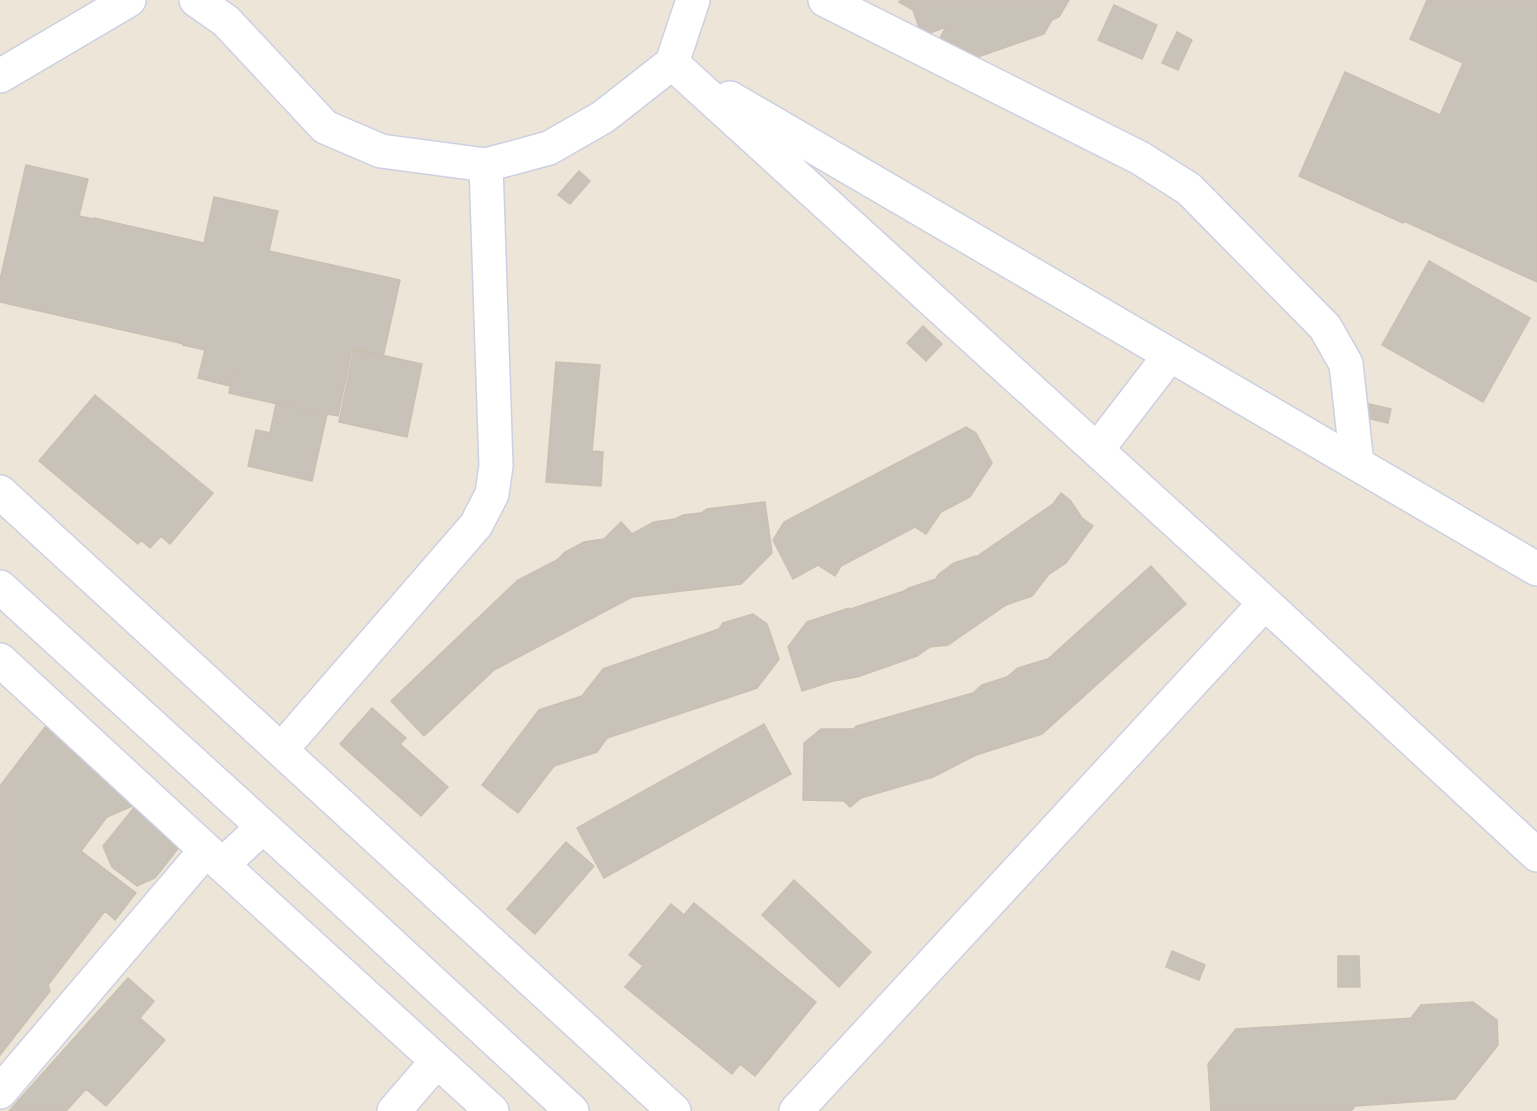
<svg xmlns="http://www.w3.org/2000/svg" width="1537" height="1111" viewBox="0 0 1537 1111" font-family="Rubik,sans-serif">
<rect width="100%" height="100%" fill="#ede5d8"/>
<path fill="#c8c2b8" stroke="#c8c1b2" stroke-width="1.5" d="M901 0H1069L1059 17 1052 20 1044 34 978 57 955 44 948 57 934 49 946 27 922 36 913 10 899 2Z
M1427 0H1537V282L1404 221 1403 223 1299 176 1345 72 1440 115 1463 63 1410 39Z
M1114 5 1157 25 1142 59 1098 40Z
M1177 32 1192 40 1178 70 1162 63Z
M26 165 88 179 79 216 94 219V218L204 243 214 197 278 211 269 251 400 280 383 357 352 350 338 416 327 414 312 481 248 466 256 430 270 433 276 404 321 414 229 393 235 366 230 386 198 378 205 350 183 345 184 344 0 302V280Z
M579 171 590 181 570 204 558 195Z
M1429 261 1530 318 1483 402 1382 345Z
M923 326 942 344 926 361 907 343Z
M354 349 422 364 407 437 339 422Z
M556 362 600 365 592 451 603 452 601 486 546 482Z
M95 395 213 493 170 544 161 536 150 548 141 540 138 544 39 461Z
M1361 402 1391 409 1388 423 1358 416Z
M966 427 976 433 992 463 970 497 941 512 926 534 915 527 841 566 835 576 818 565 793 579 773 540 784 522Z
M1061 493 1070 500 1082 518 1093 526 1066 563 1049 574 1032 596 1006 605 948 645 930 647 917 656 857 677 833 681 802 691 788 647 807 622 849 608 845 611 904 591 909 588 936 579 939 574 954 563 976 556 973 559 1053 504Z
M765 502 772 553 741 584 632 597 494 670 424 736 391 701 518 580 557 560 565 552 584 542 604 539 621 522 632 534 654 522 675 519 683 515 701 513 707 509Z
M1151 566 1186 604 1042 734 976 755 933 777 861 798 850 807 844 801 803 800 804 743 821 729H853L857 726 973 693 982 685 1007 677 1018 668 1048 659Z
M753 614 767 624 779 659 757 688 607 738 597 752 554 766 518 813 482 785 539 710 582 696 603 669 719 629 723 623Z
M372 708 406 738 400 744 448 787 421 816 340 744Z
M764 724 791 774 604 878 577 828Z
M45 727 187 837 155 878 137 886 112 867 103 846 137 804 107 817 81 851 136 893 115 920 105 911 48 985 50 991 0 1055V786Z
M566 842 594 866 535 934 507 909Z
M794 880 871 952 839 987 762 915Z
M694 903 816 1002 755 1076 740 1064 732 1074 625 987 643 966 629 955 671 904 684 915Z
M1172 951 1205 965 1199 980 1166 967Z
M1338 956H1359L1360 987H1338Z
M128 978 154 1001 140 1018 165 1040 106 1106 86 1089 66 1111H9Z
M1473 1002 1497 1020 1498 1045 1455 1099 1355 1106 1351 1111H1211L1208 1064 1236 1029 1413 1018 1412 1017 1421 1005Z"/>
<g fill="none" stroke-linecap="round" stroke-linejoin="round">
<defs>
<path id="minor" d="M196 0 226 21 325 127 381 151 486 165 549 148 603 117 672 63 693 0
M825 0 1140 158 1189 189 1325 327 1346 364 1357 464
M672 63 1265 603 1537 855
M0 76 129 0
M730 98 1537 569
M1097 450 1170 355
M0 492 674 1111
M0 587 336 893 572 1111
M0 660 206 850 492 1111
M281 750 476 525 492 494 496 466 486 165
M222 865 263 827
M0 1092 206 850
M394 1111 437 1061
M796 1111 1265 603"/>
</defs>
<use href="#minor" stroke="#cdd0e3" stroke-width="36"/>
<use href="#minor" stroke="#fff" stroke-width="33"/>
</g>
</svg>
